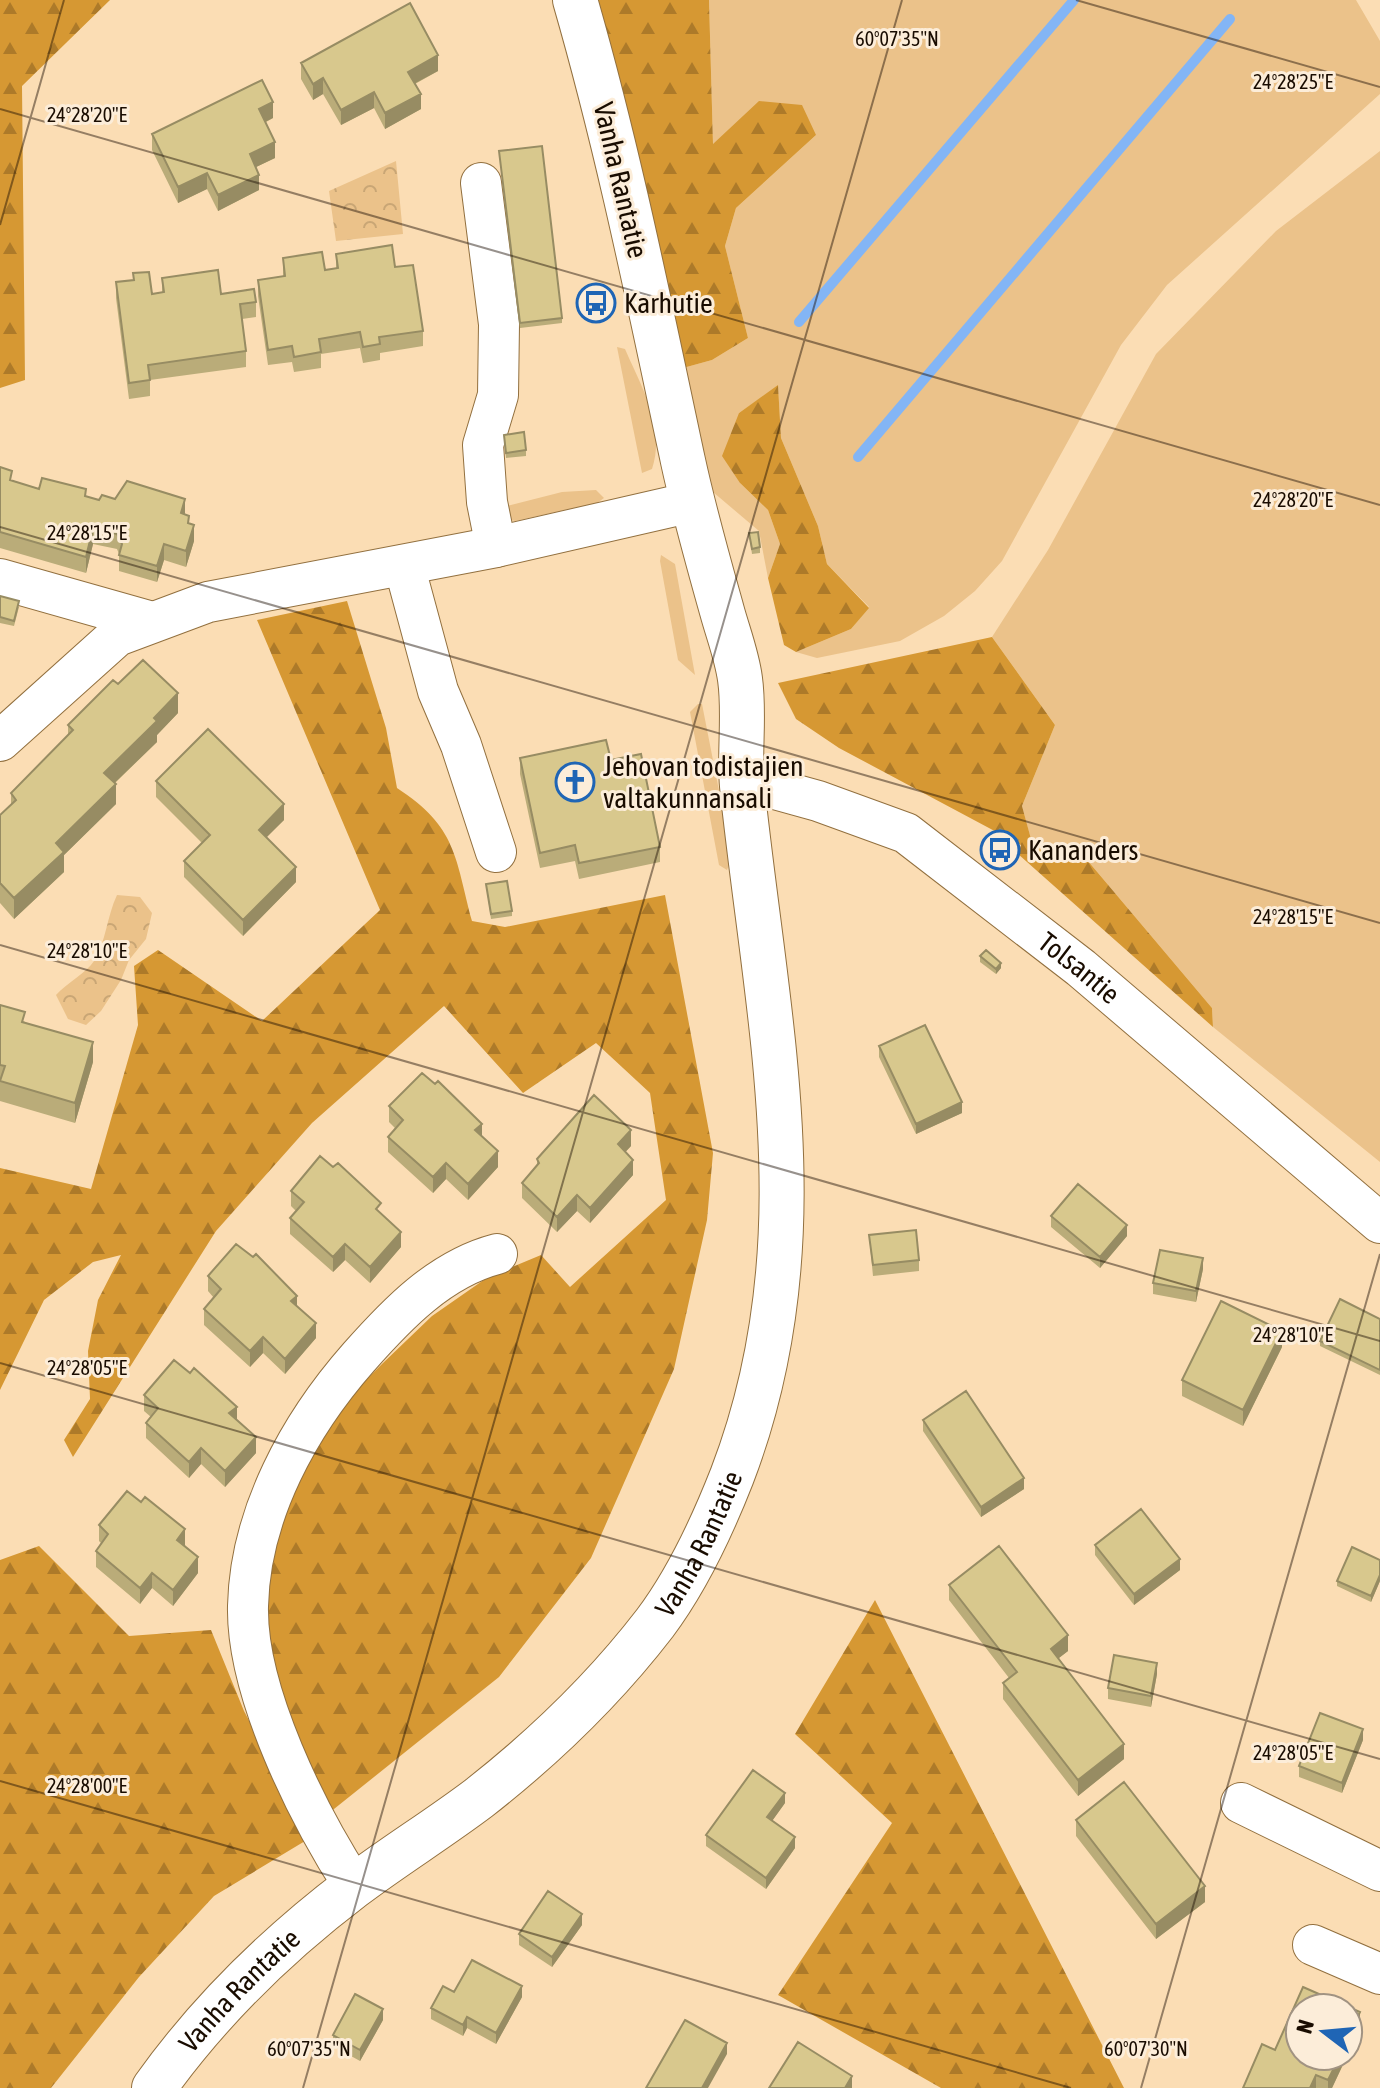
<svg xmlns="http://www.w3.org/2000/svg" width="1380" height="2088" viewBox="0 0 1380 2088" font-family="'Asap Condensed',sans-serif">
<defs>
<pattern id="forest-firs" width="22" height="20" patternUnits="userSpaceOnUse" patternTransform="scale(2)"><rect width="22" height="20" fill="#d69833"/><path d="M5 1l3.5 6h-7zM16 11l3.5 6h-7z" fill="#ad7a29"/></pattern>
<pattern id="park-crowns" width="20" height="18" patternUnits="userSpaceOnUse" patternTransform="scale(2)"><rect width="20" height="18" fill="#ebc28a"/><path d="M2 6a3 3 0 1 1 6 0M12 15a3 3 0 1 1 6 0" fill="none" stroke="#c9a675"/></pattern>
</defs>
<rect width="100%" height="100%" fill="#fbddb4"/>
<path fill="#ebc28a" d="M709 0H1356L1380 41V94L1167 285 1121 345 1002 561 975 591 944 616 900 641 817 658 796 652 851 629 869 607 827 564 818 526 781 438 778 386 739 413 740 483 768 510 780 544 768 578 759 531 713 492 683 368 712 360 748 338 725 246 736 208 816 135 713 144Z
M1380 151V1162L1213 1027 1212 1008 1082 854 1034 851 1022 806 1055 725 992 637 1048 550 1156 354 1276 231Z
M617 347 625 349C641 386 666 427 652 469L642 473Z
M596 490 604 498 597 503 515 521 506 519 507 506 562 492Z
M661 555 675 564 695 675 678 660 660 561Z
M698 704H702L732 857 727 870 719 865 690 712Z"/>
<path fill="url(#forest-firs)" d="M0 0H110L22 86 25 380 0 388Z
M592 0H709L713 144 759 101 802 105 816 135 736 208 725 246 748 338 712 360 683 368Z
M778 385 781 438 818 526 827 564 869 608 851 629 796 652 784 645 768 578 780 544 768 510 740 483 722 456 739 413Z
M347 601 386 728 397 788C457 827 455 857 472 921L505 927 665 895 713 1153 707 1220 674 1369 591 1558 499 1677 329 1813 279 1697 263 1616 284 1506 333 1413 383 1363 432 1316 488 1277 541 1255 570 1287 666 1200 650 1093 596 1043 523 1093 444 1006 312 1123 216 1231 73 1457 64 1440 90 1399 88 1351 98 1300 121 1255 93 1262 44 1300 0 1390V1168L91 1189 138 1025 134 966 158 950 262 1021 380 910 257 620Z
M992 637 1055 725 1022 806 1034 850 1082 854 1212 1008 1213 1027 1018 854 1021 845 839 748 796 719 778 683Z
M39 1546 129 1636 211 1630 244 1711 310 1838 214 1896 139 1977 51 2088H0V1560Z
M875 1600 1124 2088H941L778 1995 892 1823 795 1734Z"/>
<path fill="url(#park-crowns)" d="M396 161 403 234 336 241 329 191Z
M117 895 140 897 152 913 146 939 129 960 121 980 101 1011 86 1025 68 1019 56 995C66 984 87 972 94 961 106 942 107 916 117 895Z"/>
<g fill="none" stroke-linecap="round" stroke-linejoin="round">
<path stroke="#83b5f5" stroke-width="10" d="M799 322 1074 0
M858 457 1230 19"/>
<defs>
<g id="minor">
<path d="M481 183 499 324 498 395 483 445 487 502 496 547"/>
<path d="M404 565 438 691 461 745 496 852"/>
<path d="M0 579 152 622"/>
<path d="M0 741 117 636 208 602 496 547 692 502"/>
<path id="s1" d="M742 780 818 801 906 833 1081 968 1380 1223"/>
<path d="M1241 1803 1380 1871"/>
<path d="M354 1886C308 1815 246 1692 248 1606 250 1514 299 1425 359 1357 397 1314 440 1269 497 1254"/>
<path d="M1313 1945 1380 1974"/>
</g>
<g id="major">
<path id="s2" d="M154 2088C209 2011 278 1944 353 1887 394 1856 438 1829 479 1798 544 1747 605 1688 655 1623 688 1579 712 1527 732 1476 822 1242 767 1024 742 786 739 751 745 714 740 679 737 656 728 633 722 611 708 561 694 512 683 461 650 307 619 152 575 0"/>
</g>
</defs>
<use href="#minor" stroke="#92703f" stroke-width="42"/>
<use href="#major" stroke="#92703f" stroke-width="46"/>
<use href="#minor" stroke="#fff" stroke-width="40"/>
<use href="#major" stroke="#fff" stroke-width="44"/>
</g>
<path fill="#baac79" d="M301 63 438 71 415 84 421 109 385 129 374 108 341 125 323 94 313 100 301 79Z
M273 118 266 122 275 158 256 167 259 190 218 211 207 189 178 203 152 150V134Z
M499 151 562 318V323L520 328Z
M336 254 395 267 423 331V346L380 353V360L363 363 360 348 321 354V368L294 372 292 362 268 365 258 296V280L283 276V258L325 270 336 268Z
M162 278 221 294 256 302V317L242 319 246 351V367L150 380V396L129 399 116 298V282L152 294 162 293Z
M504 435 526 450V456L506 458Z
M0 467 12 481 39 489 86 497 99 500 115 499 185 514 189 523 194 541 186 567 164 560 157 582 119 571V554L117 549 93 544 86 573 0 548Z
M749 533 760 547V553L752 554Z
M0 596 19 607 14 626 0 623Z
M118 684 178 713 157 735V742L115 783 116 804 64 855V872L14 919 0 903V815L11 805V793L68 735V725Z
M520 758 611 760 660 847V862L579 879 575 861 540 868 520 774Z
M156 781 284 820 266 837 296 882 243 936 184 877V861L202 843 156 797Z
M995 836 1018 845 1013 853 995 841Z
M486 884 512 911V916L491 919Z
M980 956 1001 968 996 974 980 962Z
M0 1005 25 1022 93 1062 75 1123 0 1101Z
M879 1046 962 1113 916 1134 879 1057Z
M389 1106 482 1136 498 1167 468 1200 446 1179 433 1193 388 1152V1137L395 1128 389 1122Z
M631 1146 625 1152 633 1175 590 1223 577 1211 557 1232 522 1198V1183L537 1166V1159Z
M291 1191 381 1213 401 1247 370 1283 345 1260 333 1272 290 1234V1218L296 1211 291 1206Z
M1051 1216 1127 1236 1100 1268 1051 1227Z
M869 1235 919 1260V1271L873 1276Z
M1203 1269 1196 1302 1153 1294V1283Z
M208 1276 297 1307 316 1338 285 1374 263 1353 250 1367 204 1325V1309L214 1298 208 1291Z
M1380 1319V1375L1320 1346V1341Z
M1282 1347 1243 1426 1182 1396V1380Z
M144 1395 237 1420 256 1453 225 1487 201 1464 189 1478 146 1438V1423L151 1417 144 1411Z
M923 1420 1024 1489 981 1517 923 1431Z
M99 1525 185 1545 198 1573 173 1606 152 1588 140 1604 96 1567V1551L101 1543 99 1541Z
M1095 1545 1180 1570 1134 1605 1095 1555Z
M1380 1560V1581L1371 1602 1337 1586V1581Z
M949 1585 1068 1651 1059 1658 1124 1759 1078 1796 1003 1699V1683L1009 1678 949 1600Z
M1157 1674 1151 1707 1108 1699V1688Z
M1363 1740 1342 1793 1299 1777V1766Z
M785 1803 772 1821 795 1848 766 1889 706 1846V1835Z
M1076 1820 1205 1902 1156 1939 1076 1836Z
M582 1925 552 1967 519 1945V1934Z
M454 1992 522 1997 496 2044 467 2028 463 2036 431 2019V2008Z
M383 2020 360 2061 333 2046V2035Z
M1360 2028 1300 2056H1347L1332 2088H1243L1275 2050Z"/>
<path fill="#978c63" d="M438 55V71L408 87V72Z
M323 78V94L313 100V84Z
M374 92V108L341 125V110Z
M421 94V109L385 129V113Z
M273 102V118L259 125V109Z
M275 142V158L250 170V154Z
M207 173V189L178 203V187Z
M259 175V190L218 211V195Z
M185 499V514L181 513Z
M194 525V541L186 567V551Z
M93 528V544L86 573V557Z
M164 544V560L157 582V566Z
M178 693V713L157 735V742L104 793V773Z
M116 784V804L64 855V872L14 919V898L56 843Z
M284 804V820L259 845V830Z
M296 867V882L243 936V920Z
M1001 963V968L996 974V969Z
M93 1042V1062L75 1123V1103Z
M962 1102V1113L916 1134V1124Z
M482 1124V1139L475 1130Z
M631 1130V1146L618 1160V1144Z
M498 1151V1167L468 1200V1184Z
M633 1160V1175L590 1223V1208Z
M446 1163V1179L433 1193V1177Z
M577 1195V1211L557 1232V1217Z
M1127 1225V1236L1100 1268V1257Z
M401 1232V1247L370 1283V1267Z
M345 1244V1260L333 1272V1257Z
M1203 1258V1269L1196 1302V1291Z
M297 1296V1311L291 1301Z
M316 1323V1338L285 1374V1359Z
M1282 1331V1347L1243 1426V1410Z
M263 1337V1353L250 1367V1351Z
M237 1407V1422L229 1413Z
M256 1437V1453L225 1487V1471Z
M201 1448V1464L189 1478V1462Z
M1024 1478V1489L981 1517V1507Z
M185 1529V1545L177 1555V1540Z
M198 1557V1573L173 1606V1590Z
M1180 1559V1570L1134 1605V1594Z
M152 1573V1588L140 1604V1588Z
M1380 1575V1581L1371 1602V1596Z
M1068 1635V1651L1051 1664V1649Z
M1157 1663V1674L1151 1707V1696Z
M1363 1729V1740L1342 1793V1783Z
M1124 1744V1759L1078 1796V1780Z
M785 1793V1803L767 1828V1817Z
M795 1837V1848L766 1889V1878Z
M1205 1886V1902L1156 1939V1924Z
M582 1914V1925L552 1967V1957Z
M522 1986V1997L496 2044V2033Z
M383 2009V2020L360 2061V2050Z
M1360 2012V2028L1348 2053V2037Z
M467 2017V2028L463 2036V2025Z
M727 2043V2054L708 2088H702Z
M1340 2056H1347L1332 2088H1328V2080Z
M1316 2075V2088H1310Z
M852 2076V2088H845Z"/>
<path fill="#d8c88d" stroke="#978c63" stroke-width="2" d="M410 3 438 55 408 72 421 94 385 113 374 92 341 110 323 78 313 84 301 63Z
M262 80 273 102 259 109 275 142 250 154 259 175 218 195 207 173 178 187 152 134Z
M542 146 562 318 520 323 499 151Z
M392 245 395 267 413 265 423 331 379 337 380 344 363 347 360 332 319 339 321 352 294 357 292 346 268 350 258 280 285 276 283 258 322 252 325 270 338 268 336 254Z
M218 270 221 294 254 289 256 302 240 304 246 351 148 365 150 380 129 383 116 282 134 280 133 273 149 272 152 294 164 292 162 278Z
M524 432 526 450 506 453 504 435Z
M0 467 12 471 10 480 39 489 42 478 86 489 85 496 99 500 102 495 115 499 127 481 185 499 181 513 189 516 188 523 194 525 186 551 164 544 157 566 119 555 122 544 117 534 93 528 86 557 0 532Z
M758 532 760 547 752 549 749 533Z
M0 596 19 601 14 621 0 617Z
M143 660 178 693 154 718 157 721 104 773 116 784 56 843 64 852 14 898 0 883V815L16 800 11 793 73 730 68 725 113 680 118 684Z
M208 729 284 804 259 830 296 867 243 920 184 861 210 835 156 781Z
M606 740 611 760 641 754 660 847 579 863 575 845 540 853 520 758Z
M1000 829 1018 840 1013 848 995 836Z
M507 881 512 911 491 914 486 884Z
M986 950 1001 963 996 969 980 956Z
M0 1005 25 1012 22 1022 93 1042 75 1103 0 1081 5 1066 0 1065Z
M925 1025 962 1102 916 1124 879 1046Z
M422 1073 435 1084 438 1081 482 1124 475 1130 498 1151 468 1184 446 1163 433 1177 388 1137 403 1120 389 1106Z
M594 1095 631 1130 618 1144 633 1160 590 1208 577 1195 557 1217 522 1183 539 1163 537 1159Z
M320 1156 333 1167 338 1163 381 1203 376 1209 401 1232 370 1267 345 1244 333 1257 290 1218 304 1202 291 1191Z
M1078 1184 1127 1225 1100 1257 1051 1216Z
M916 1230 919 1260 873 1265 869 1235Z
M236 1244 253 1257 256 1254 297 1296 291 1301 316 1323 285 1359 263 1337 250 1351 204 1309 221 1289 208 1276Z
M1160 1250 1203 1258 1196 1291 1153 1283Z
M1340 1299 1380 1319V1370L1320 1341Z
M1221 1301 1282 1331 1243 1410 1182 1380Z
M174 1360 190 1373 194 1368 237 1407 229 1413 256 1437 225 1471 201 1448 189 1462 146 1423 158 1408 144 1395Z
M966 1391 1024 1478 981 1507 923 1420Z
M127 1491 141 1502 145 1497 185 1529 177 1540 198 1557 173 1590 152 1573 140 1588 96 1551 108 1534 99 1525Z
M1141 1509 1180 1559 1134 1594 1095 1545Z
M999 1546 1068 1635 1051 1649 1124 1744 1078 1780 1003 1683 1017 1672 949 1585Z
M1352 1547 1380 1560V1575L1371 1596 1337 1581Z
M1114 1655 1157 1663 1151 1696 1108 1688Z
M1320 1713 1363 1729 1342 1783 1299 1766Z
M753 1770 785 1793 767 1817 795 1837 766 1878 706 1835Z
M1124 1782 1205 1886 1156 1924 1076 1820Z
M548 1891 582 1914 552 1957 519 1934Z
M472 1960 522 1986 496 2033 467 2017 463 2025 431 2008 443 1986 454 1992Z
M1303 1987 1360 2012 1348 2037V2008H1300V2056H1340L1328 2080 1316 2075 1310 2088H1243L1262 2044 1275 2050Z
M355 1994 383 2009 360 2050 333 2035Z
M685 2020 727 2043 702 2088H646Z
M798 2042 852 2076 845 2088H769Z"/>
<path fill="none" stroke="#190c00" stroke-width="2" stroke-opacity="0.45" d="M1076 0 1380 87M0 109 1380 505M0 225 64 0M0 527 1380 923M0 945 1380 1341M0 1363 1380 1759M0 1781 1071 2088M303 2088 902 0M1141 2088 1380 1254"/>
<defs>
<symbol id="bus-ring" viewBox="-11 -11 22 22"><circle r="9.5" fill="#fcedd9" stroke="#1f65b5" stroke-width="1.5"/><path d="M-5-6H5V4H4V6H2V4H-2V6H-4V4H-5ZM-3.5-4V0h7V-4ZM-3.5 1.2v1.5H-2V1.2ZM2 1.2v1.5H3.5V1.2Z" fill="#1f65b5"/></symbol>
<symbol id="church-ring" viewBox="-11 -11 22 22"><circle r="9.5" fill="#fcedd9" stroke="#1f65b5" stroke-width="1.5"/><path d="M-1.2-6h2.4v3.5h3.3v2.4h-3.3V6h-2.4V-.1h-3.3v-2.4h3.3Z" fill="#1f65b5"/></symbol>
</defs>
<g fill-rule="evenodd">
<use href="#bus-ring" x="574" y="281" width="44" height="44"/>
<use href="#church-ring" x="553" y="760" width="44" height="44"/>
<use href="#bus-ring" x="978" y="828" width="44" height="44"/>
</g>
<g text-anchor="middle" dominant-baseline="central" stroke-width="6" stroke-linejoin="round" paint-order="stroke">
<g font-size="28" fill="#190c00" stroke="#fcedd9">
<text transform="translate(621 180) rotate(77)">Vanha Rantatie</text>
<text stroke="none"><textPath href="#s1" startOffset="392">Tolsantie</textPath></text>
<text stroke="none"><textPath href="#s2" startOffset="778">Vanha Rantatie</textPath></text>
<text stroke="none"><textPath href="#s2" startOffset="130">Vanha Rantatie</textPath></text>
</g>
<g font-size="28" fill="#190c00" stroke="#fcedd9" text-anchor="start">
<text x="624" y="303">Karhutie</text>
<text x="603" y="766">Jehovan todistajien<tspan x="603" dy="32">valtakunnansali</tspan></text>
<text x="1028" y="850">Kananders</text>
</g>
</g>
<g font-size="20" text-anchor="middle" fill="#190c00" stroke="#fcedd9" stroke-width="6" stroke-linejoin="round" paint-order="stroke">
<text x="897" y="46">60°07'35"N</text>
<text x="1293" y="89">24°28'25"E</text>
<text x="87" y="122">24°28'20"E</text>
<text x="1293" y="507">24°28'20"E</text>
<text x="87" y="540">24°28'15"E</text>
<text x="1293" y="924">24°28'15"E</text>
<text x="87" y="958">24°28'10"E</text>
<text x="1293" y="1342">24°28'10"E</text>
<text x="87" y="1375">24°28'05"E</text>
<text x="1293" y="1760">24°28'05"E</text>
<text x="87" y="1793">24°28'00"E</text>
<text x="309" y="2056">60°07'35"N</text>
<text x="1146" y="2056">60°07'30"N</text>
</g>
<g transform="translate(1324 2032) rotate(286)"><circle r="38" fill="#fcedd9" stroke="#a19382" stroke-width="2"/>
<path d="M0-6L14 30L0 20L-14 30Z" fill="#1f65b5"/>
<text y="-12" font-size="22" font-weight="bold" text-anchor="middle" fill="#190c00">N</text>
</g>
</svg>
